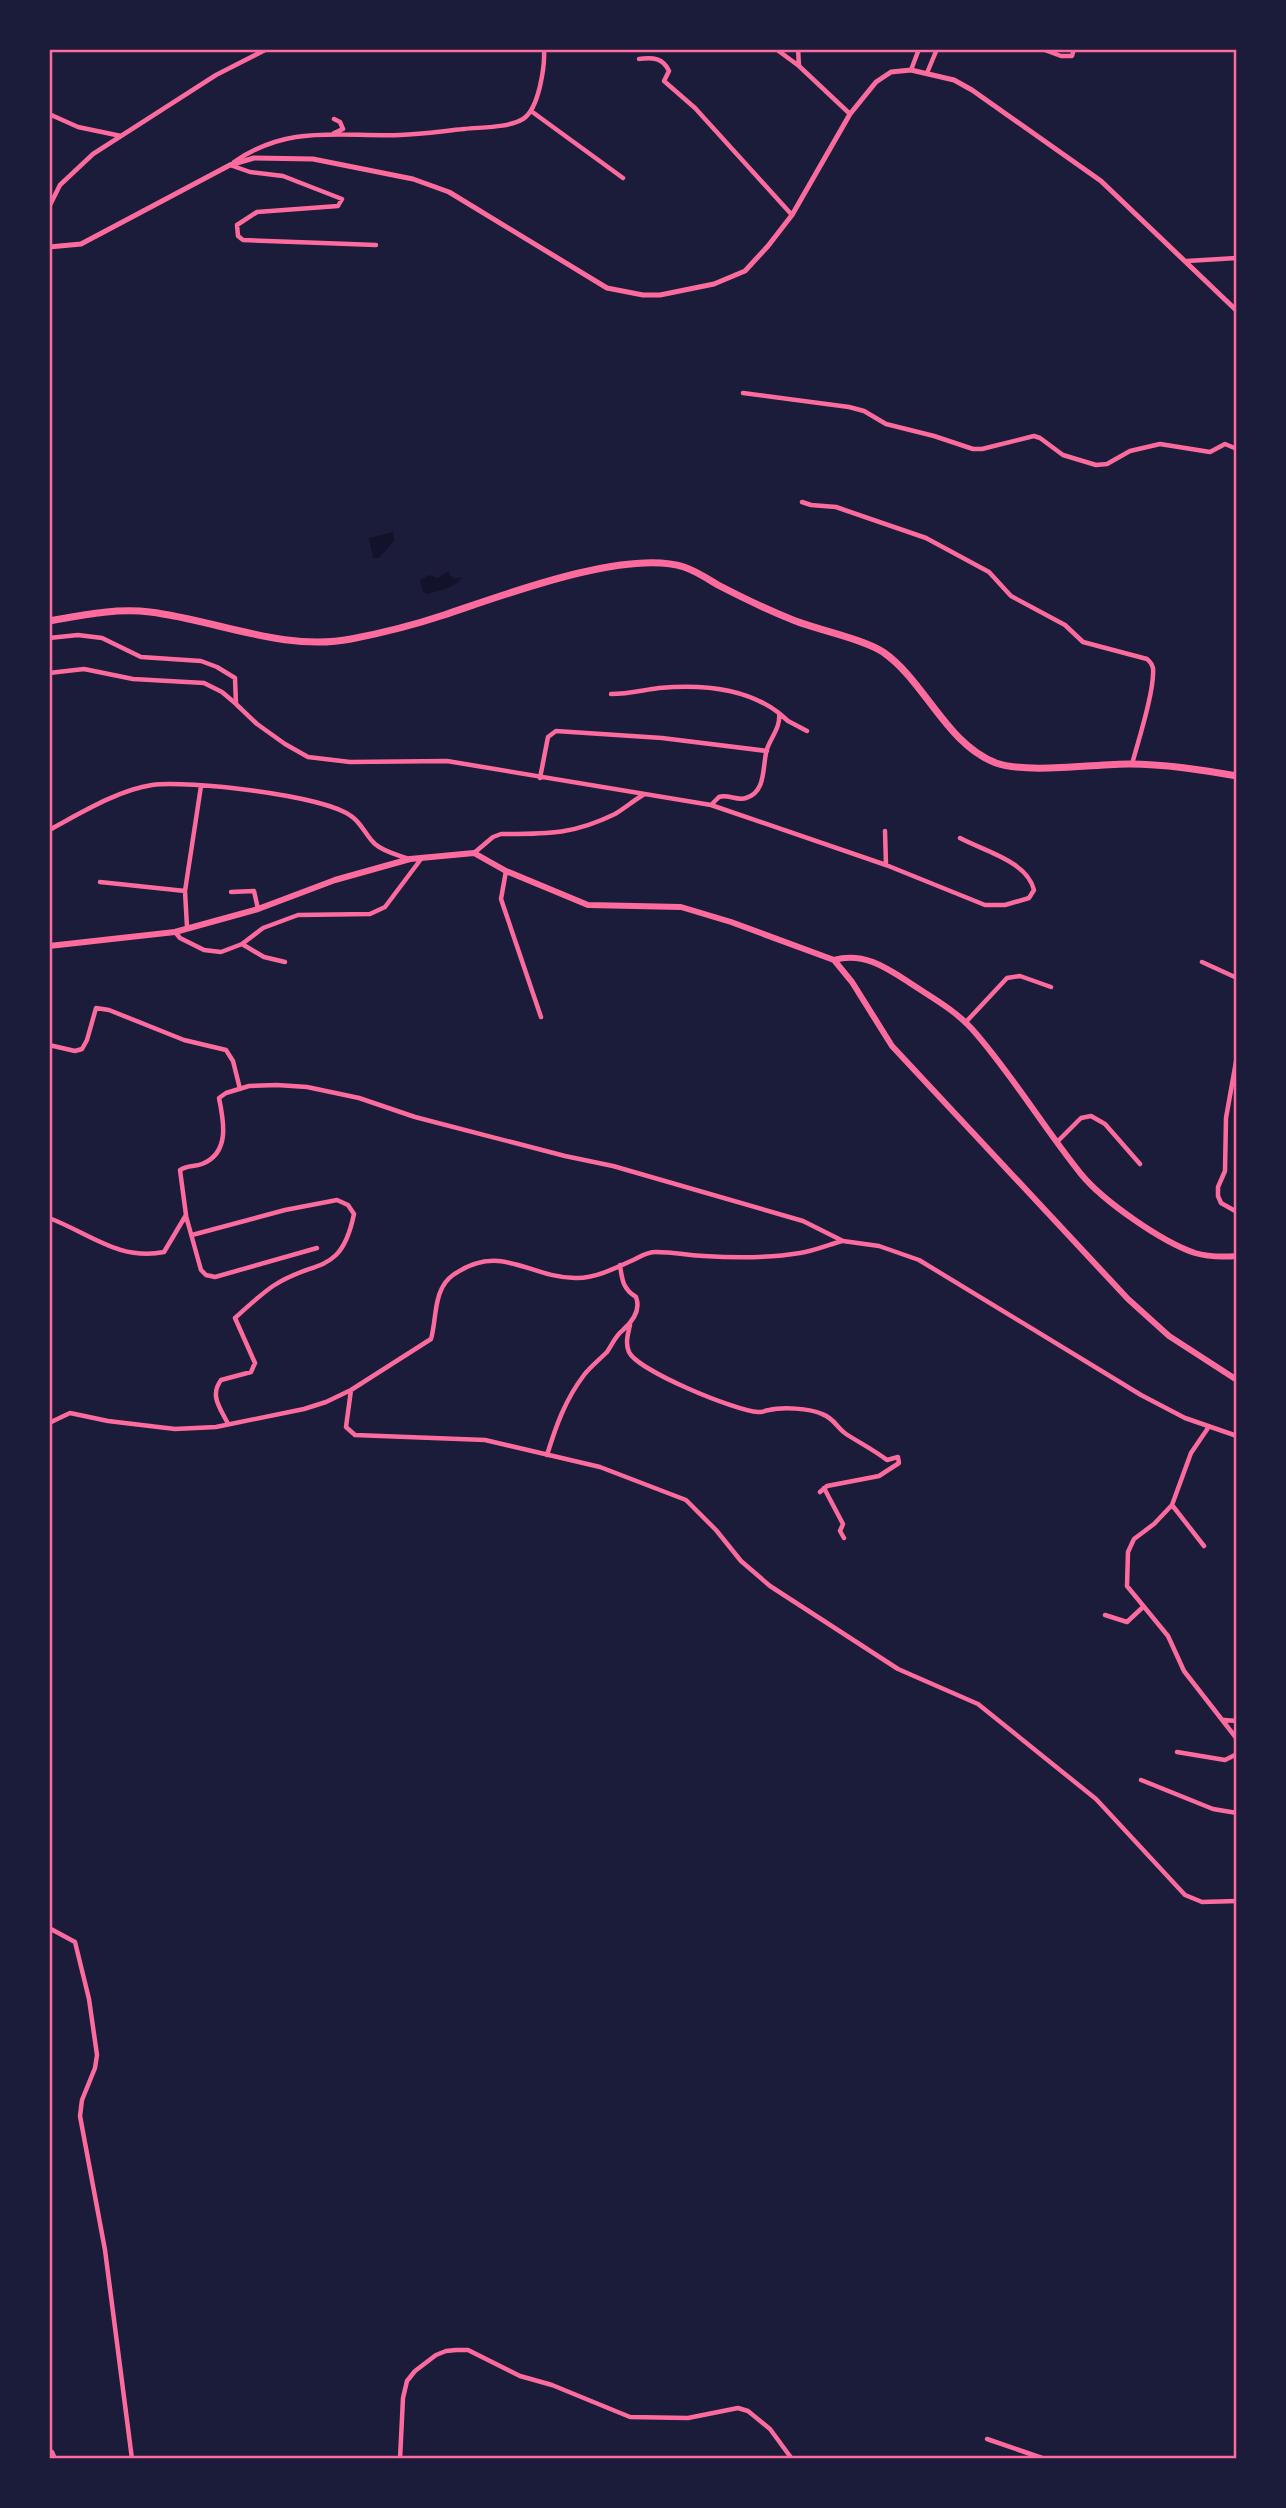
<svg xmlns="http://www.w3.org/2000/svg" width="1286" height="2508" viewBox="0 0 1286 2508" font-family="'Zilla Slab',serif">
<rect width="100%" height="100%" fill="#1b1b3a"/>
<path fill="#12122b" d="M393 532 394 541 379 558H373L369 538Z
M449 571V574L454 579 462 577 459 582 448 588 427 594 423 592 420 580 429 575 438 578Z"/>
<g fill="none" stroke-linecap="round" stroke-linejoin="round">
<path stroke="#ff6b9d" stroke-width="4.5" d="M776 49 799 66 850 114
M798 49 799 66
M1042 49 1061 56H1072L1074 49
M639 59C653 57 663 58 669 71L664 81 695 108 792 215
M911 70 919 49
M927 73 937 49
M531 111 623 178
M49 114 78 127 121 136
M334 119 340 122 343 129 334 133
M234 162C289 124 338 137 400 135 422 134 443 131 464 129 482 127 508 128 523 119 539 109 545 66 544 49
M230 165 250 172 283 176 342 199 338 206 257 212 237 225 238 236 243 240 376 245
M49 207 60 185 93 154 216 75 267 49
M1187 261 1237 258
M743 393 849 407 864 411 886 424 934 436 973 449H982L1034 436 1040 438 1063 455 1096 465 1107 464 1130 451 1160 444 1210 452 1225 444 1237 449
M802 502 811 505 836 507 926 538 989 572 1011 596 1065 625 1083 642 1147 659C1151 663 1152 663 1153 668 1155 689 1138 742 1132 764
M49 638 78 635 102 638 141 657 201 661 217 667 235 678 236 704 257 724 285 744 308 757 350 762 447 761 711 805 886 865 985 905H1005L1029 898 1034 890C1027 861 984 851 960 838
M49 673 84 669 133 679 204 683 222 692 235 703
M611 694C628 694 643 690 659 688 701 684 745 687 779 713 781 727 771 737 767 749 762 765 767 792 746 798 737 801 728 794 719 797L711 805
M780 714 788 721 807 731
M540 778 548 737 556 731 662 738 767 751
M49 830C79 814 118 790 152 785 187 780 323 795 351 816 361 822 366 836 375 844 384 852 398 855 409 859
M885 831 886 865
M474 853 493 837 501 834C547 834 572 835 615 814 625 808 633 801 643 795
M506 871 501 899 541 1017
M100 882 185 891
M231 892 254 891 258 909
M187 927 185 891 201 786
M175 932 180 938 204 950 221 952 242 944 263 928 298 915 370 914 385 907 421 859
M242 944 264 957 285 962
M1202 962 1237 978
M965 1023 1007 978 1020 976 1051 987
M49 1045 75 1051 82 1049 87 1040 96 1008 109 1010 184 1040 226 1050 233 1061 240 1089
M1237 1056 1226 1118 1225 1171 1218 1187V1196L1221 1203 1237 1212
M1058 1141 1081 1118 1091 1116 1105 1124 1140 1164
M186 1216 201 1270 206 1275 215 1277 317 1248
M49 1218C89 1233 119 1261 164 1252L186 1215 180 1170C187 1165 194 1167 202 1164 230 1153 224 1122 219 1098L226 1093 249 1086 277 1085 307 1087 359 1098 415 1117 565 1156 613 1166 803 1221 843 1241 879 1246 919 1260 1141 1395 1185 1418 1237 1436
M192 1235 285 1210 337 1200 348 1205 354 1214C341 1277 315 1258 273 1286 260 1295 247 1307 235 1318L255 1363 251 1372 221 1380C209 1396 221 1409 228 1424
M630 1325C628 1334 625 1343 629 1352 638 1371 736 1411 758 1412 766 1412 762 1411 769 1410 782 1407 809 1408 822 1414 834 1418 837 1428 846 1434 860 1443 874 1450 887 1460L898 1457 899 1463 879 1476 827 1486 820 1492
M351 1390 346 1427 355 1435 485 1440 600 1467 686 1500 716 1530 741 1561 770 1586 898 1669 978 1704 1096 1799 1185 1895 1202 1902 1237 1901
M49 1423 70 1413 108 1421 175 1429 216 1427 304 1409 326 1402 351 1390 431 1339C437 1318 433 1289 453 1275 501 1242 527 1277 575 1278 593 1279 616 1268 631 1261 640 1257 646 1252 656 1252 672 1252 688 1255 704 1256 735 1258 770 1258 800 1253 814 1251 828 1245 842 1241
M1208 1428 1191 1453 1172 1505 1154 1524 1134 1539 1128 1552 1127 1586 1168 1636 1184 1671 1237 1739
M547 1455C556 1426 565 1400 584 1375 590 1367 599 1360 607 1352 612 1345 615 1336 623 1330 632 1322 641 1310 636 1297 623 1289 622 1280 620 1265
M824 1488 843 1524 840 1531 844 1538
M1172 1505 1204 1546
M1105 1615 1127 1622 1143 1607
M1224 1720 1237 1721
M1177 1752 1225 1760 1237 1754
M1141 1780 1213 1809 1237 1813
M49 1928 75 1942 89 1999 97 2055 95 2068 82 2100 80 2116 105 2250 132 2459
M987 2439 1045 2459
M49 2451 52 2452 55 2459
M400 2459 403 2398 407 2381 415 2371 436 2355 446 2351 456 2350H468L520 2376 552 2385 630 2417 688 2418 738 2408 748 2411 770 2429 792 2459"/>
<path stroke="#ff6b9d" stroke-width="5" d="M49 247 81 244 230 165 254 158 313 159 413 179 449 192 607 288 643 295H660L714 284 745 271 768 246 792 215 850 114 876 82 891 72 911 70 954 80 972 90 1101 181 1237 311"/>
<path stroke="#ff6b9d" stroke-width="6" d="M49 946 175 932 258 909 335 880 410 859 474 853 506 871 588 905 681 907 731 922 834 960 852 982 892 1046 1128 1299 1169 1336 1237 1380
M834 960C862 952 884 966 907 981 929 996 954 1009 972 1029 1012 1074 1043 1127 1081 1174 1103 1201 1162 1242 1195 1253 1208 1257 1223 1257 1237 1256"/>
<path stroke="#ff6b9d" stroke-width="7" d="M49 621C83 615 116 608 150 612 216 620 284 652 351 639 382 633 414 625 444 615 501 596 627 548 684 567 696 571 708 579 718 585 743 598 768 610 793 620 818 630 863 639 883 652 925 681 946 744 996 763 1027 774 1094 764 1129 764 1165 764 1202 770 1237 776"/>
</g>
<rect width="1286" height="2508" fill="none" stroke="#1b1b3a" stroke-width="102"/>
<rect x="51" y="51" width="1184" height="2406" fill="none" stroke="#ff6b9d" stroke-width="2.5"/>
</svg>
